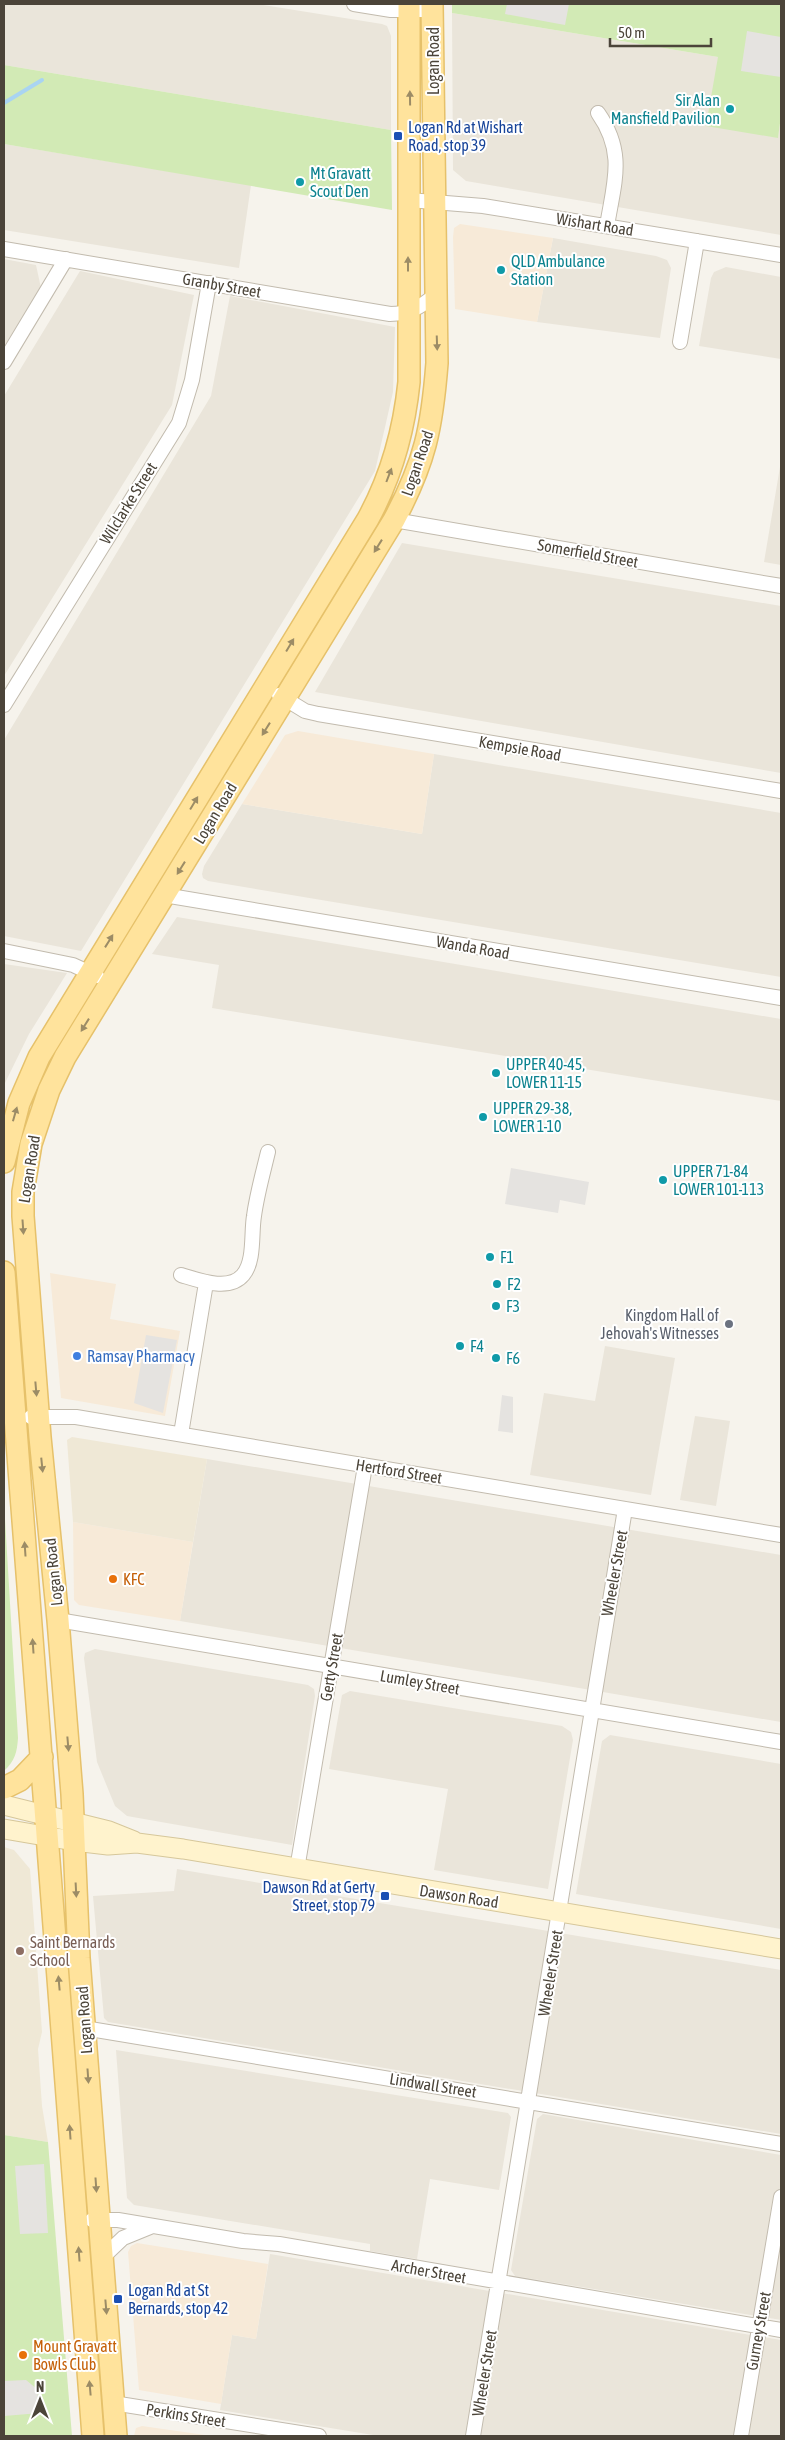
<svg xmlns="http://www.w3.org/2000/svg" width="785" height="2440" viewBox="0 0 785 2440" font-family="'Asap Condensed',sans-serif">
<rect width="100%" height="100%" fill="#f6f3ec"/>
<path fill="#eae5da" d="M4 4H257L382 24 387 26 391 36V130L4 65Z
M452 13 718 57 778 137 781 116V235L466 181 453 170Z
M4 144 251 185 239 268 4 230Z
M553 238 656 256 667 260 671 268 660 338 537 322Z
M4 259 36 265 41 288 4 347Z
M726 267 781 277V359L699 346 711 278 714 272Z
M80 271 194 295 172 405 4 676V396Z
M230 296 395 327 393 392 375 471 81 951 4 936V740L211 396Z
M781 461V565L764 562Z
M402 543 781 606V773L315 692Z
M434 754 781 813V977L208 881 203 878 202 874 204 866 242 804 422 834Z
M177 917 781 1019V1101L212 1008 219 965 152 954Z
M4 964 67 973 29 1034 4 1085Z
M605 1346 675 1358 651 1495 530 1475 544 1393 595 1401Z
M695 1416 730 1421 716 1506 680 1500Z
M207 1459 781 1555V1722L180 1621Z
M95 1649 308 1685 314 1689 315 1696 292 1845 127 1816 115 1806 97 1762 84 1658 85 1653Z
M350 1691 562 1726 571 1732 573 1740 548 1889 434 1870 448 1789 329 1769 342 1695Z
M610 1735 781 1764V1929L576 1894 602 1741Z
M177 1869 781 1970V2134L108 2022 104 2018 93 1896 174 1891Z
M116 2050 508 2113 511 2117 499 2190 430 2179 417 2259 370 2251V2244L134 2205 127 2198Z
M543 2114 781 2155V2320L515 2276 511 2270 537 2119Z
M270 2254 781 2340V2436H379L220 2410 232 2335 256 2339Z"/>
<path fill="#f7ead8" d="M460 224 553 238 537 322 455 309 453 237 454 228Z
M298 731 434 754 422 834 242 804 285 735Z
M50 1273 116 1284 110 1319 180 1331 165 1416 61 1398Z
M73 1522 193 1542 180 1621 79 1605 74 1600Z
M137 2243 268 2264 256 2339 232 2335 221 2404 139 2390 128 2252 131 2246Z
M142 2426 212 2436H134L136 2428Z"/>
<path fill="#efe8d6" d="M72 1437 207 1459 193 1542 73 1522 67 1440Z
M4 1847 14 1850 30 1869 42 2032 38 2049 42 2106 48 2142 4 2135Z"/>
<path fill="#d2eab5" d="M452 4H781V116L778 138 706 126 718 57 452 13Z
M4 65 391 130 392 210 4 144Z
M4 1502 18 1738C17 1752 15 1761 4 1771Z
M4 2135 48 2142 72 2436H4Z"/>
<path fill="#e5e3e0" d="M507 4H569L565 25 505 14Z
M747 31 781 37V77L741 71Z
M511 1168 589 1182 585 1205 560 1200 558 1213 505 1204Z
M146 1335 177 1340 163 1413 134 1403Z
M502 1395 513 1397V1433L498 1431Z
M44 2164 48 2233 20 2234 15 2166Z
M26 2380 37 2389 40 2413 4 2416V2381Z"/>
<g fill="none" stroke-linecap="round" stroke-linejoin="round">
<path stroke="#a9d4f2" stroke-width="4" d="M4 103 42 80"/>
<defs>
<path id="minor" d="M354 4 391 10H433
M598 113C626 153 614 182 607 226
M409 200 483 206 781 255
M4 249 390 314C409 314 421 307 435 295
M680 342 697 241
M4 362 66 259
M394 520 781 586
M279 695 305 711 318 714 781 791
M4 705 179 423 192 380 209 283
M164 895 781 998
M4 951 73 965 97 976
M181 1275C198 1280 229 1292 243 1275 255 1261 251 1233 254 1216 257 1194 263 1173 268 1152
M31 1417H76L781 1535
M181 1434 206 1283
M58 1620 781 1742
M297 1869 365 1466
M84 2028 781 2144
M92 2220H118L243 2241 279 2244 781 2330
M102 2258 123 2238 150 2227
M113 2403 319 2436
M473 2436 625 1509
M741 2436 781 2197"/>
<path id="secondary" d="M4 1805 109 1831 134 1841
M4 1829 74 1841 108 1845 137 1843 183 1849 781 1949"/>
<path id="primary" d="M4 1162 19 1103 39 1057 368 519C392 475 404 431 409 382V4
M4 1272 93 2436
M4 1788 20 1780 42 1757
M116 2436 79 1958 72 1794 58 1620 40 1437 23 1216V1192L31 1144 49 1090 65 1057 394 520C425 462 432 428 437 363L432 4"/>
</defs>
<use href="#minor" stroke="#c2bbae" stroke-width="16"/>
<use href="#secondary" stroke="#d6c79b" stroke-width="21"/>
<use href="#primary" stroke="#e6c16a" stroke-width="24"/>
<use href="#minor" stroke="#fff" stroke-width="14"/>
<use href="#secondary" stroke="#fff3cd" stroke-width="19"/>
<use href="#primary" stroke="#ffe39c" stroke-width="21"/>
</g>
<defs><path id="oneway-solid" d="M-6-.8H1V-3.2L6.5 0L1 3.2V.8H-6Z" transform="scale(1.25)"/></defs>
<g fill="#9c8c66">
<use href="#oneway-solid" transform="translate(410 98) rotate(-91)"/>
<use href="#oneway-solid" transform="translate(408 264) rotate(-90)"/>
<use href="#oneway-solid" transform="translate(437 343) rotate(88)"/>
<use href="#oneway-solid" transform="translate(389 475) rotate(-69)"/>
<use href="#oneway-solid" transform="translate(378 546) rotate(122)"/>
<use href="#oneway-solid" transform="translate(290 645) rotate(-59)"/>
<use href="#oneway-solid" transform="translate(266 729) rotate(122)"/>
<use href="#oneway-solid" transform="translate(194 803) rotate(-59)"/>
<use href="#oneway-solid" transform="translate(181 868) rotate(122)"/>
<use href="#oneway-solid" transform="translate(109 941) rotate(-58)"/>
<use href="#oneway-solid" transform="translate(85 1025) rotate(122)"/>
<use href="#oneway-solid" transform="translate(15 1114) rotate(-74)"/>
<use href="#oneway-solid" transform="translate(23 1227) rotate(86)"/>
<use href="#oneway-solid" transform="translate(36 1389) rotate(85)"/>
<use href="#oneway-solid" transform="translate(42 1465) rotate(84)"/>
<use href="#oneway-solid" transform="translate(25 1549) rotate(-94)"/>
<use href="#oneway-solid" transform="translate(33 1646) rotate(-94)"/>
<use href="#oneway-solid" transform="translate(68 1744) rotate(85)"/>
<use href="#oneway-solid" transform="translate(76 1890) rotate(87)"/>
<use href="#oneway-solid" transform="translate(59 1983) rotate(-95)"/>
<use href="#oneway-solid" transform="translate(88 2076) rotate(86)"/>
<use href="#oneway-solid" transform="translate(70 2132) rotate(-94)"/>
<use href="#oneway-solid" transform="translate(96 2185) rotate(86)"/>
<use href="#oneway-solid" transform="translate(79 2254) rotate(-94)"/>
<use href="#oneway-solid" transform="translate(106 2307) rotate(85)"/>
<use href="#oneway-solid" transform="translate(90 2388) rotate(-95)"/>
</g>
<g fill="#0f9aa8" stroke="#fff" stroke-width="2">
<circle cx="730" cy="109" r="5"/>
<circle cx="300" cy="182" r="5"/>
<circle cx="501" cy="270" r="5"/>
<circle cx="496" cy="1073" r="5"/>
<circle cx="483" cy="1117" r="5"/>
<circle cx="663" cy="1180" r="5"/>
<circle cx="490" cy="1257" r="5"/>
<circle cx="497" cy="1284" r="5"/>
<circle cx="496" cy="1306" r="5"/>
<circle cx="460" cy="1346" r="5"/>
<circle cx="496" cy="1358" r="5"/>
</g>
<g fill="#1a4fb4" stroke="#fff" stroke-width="2">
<rect x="393" y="131" width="10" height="10" rx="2.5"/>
<rect x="380" y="1891" width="10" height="10" rx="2.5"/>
<rect x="113" y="2294" width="10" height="10" rx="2.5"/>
</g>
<circle fill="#6b7280" stroke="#fff" stroke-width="2" cx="729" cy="1324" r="5"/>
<circle fill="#3f7fe0" stroke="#fff" stroke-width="2" cx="77" cy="1356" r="5"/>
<g fill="#e8710a" stroke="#fff" stroke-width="2">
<circle cx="113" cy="1579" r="5"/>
<circle cx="23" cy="2355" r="5"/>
</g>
<circle fill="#8d6e63" stroke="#fff" stroke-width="2" cx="20" cy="1951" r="5"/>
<g text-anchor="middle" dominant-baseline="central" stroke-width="4" stroke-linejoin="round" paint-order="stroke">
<g font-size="16" fill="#4b4439" stroke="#fff">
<text transform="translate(433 61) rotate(-90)">Logan Road</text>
<text transform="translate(595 224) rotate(9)">Wishart Road</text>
<text transform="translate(222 285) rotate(10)">Granby Street</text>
<text transform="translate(417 463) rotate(-71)">Logan Road</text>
<text transform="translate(128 503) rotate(-58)">Wilclarke Street</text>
<text transform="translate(588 553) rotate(10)">Somerfield Street</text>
<text transform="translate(520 748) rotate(10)">Kempsie Road</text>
<text transform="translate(215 813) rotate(-59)">Logan Road</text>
<text transform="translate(473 947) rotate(10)">Wanda Road</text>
<text transform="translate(29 1169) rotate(-81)">Logan Road</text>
<text transform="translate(399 1471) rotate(9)">Hertford Street</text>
<text transform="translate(53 1572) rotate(-96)">Logan Road</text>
<text transform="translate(614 1573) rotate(-80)">Wheeler Street</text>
<text transform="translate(331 1667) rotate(-80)">Gerty Street</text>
<text transform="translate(420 1682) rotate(10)">Lumley Street</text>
<text transform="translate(459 1896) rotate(9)">Dawson Road</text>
<text transform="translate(550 1973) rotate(-81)">Wheeler Street</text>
<text transform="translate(84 2020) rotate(-94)">Logan Road</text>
<text transform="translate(433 2085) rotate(9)">Lindwall Street</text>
<text transform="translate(429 2271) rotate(10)">Archer Street</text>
<text transform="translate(758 2331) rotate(-80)">Gurney Street</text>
<text transform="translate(484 2373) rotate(-81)">Wheeler Street</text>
<text transform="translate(186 2415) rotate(9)">Perkins Street</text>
</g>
<g font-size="16" fill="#0d838f" stroke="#fff" text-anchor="start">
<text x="720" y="100" text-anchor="end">Sir Alan<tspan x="720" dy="18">Mansfield Pavilion</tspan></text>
<text x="310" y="173">Mt Gravatt<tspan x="310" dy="18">Scout Den</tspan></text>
<text x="511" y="261">QLD Ambulance<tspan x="511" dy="18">Station</tspan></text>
<text x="506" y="1064">UPPER 40-45,<tspan x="506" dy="18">LOWER 11-15</tspan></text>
<text x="493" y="1108">UPPER 29-38,<tspan x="493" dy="18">LOWER 1-10</tspan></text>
<text x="673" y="1171">UPPER 71-84<tspan x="673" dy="18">LOWER 101-113</tspan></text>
<text x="500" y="1257">F1</text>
<text x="507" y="1284">F2</text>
<text x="506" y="1306">F3</text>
<text x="470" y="1346">F4</text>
<text x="506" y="1358">F6</text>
</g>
<g font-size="16" fill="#164399" stroke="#fff" text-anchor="start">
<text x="408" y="127">Logan Rd at Wishart<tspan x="408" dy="18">Road, stop 39</tspan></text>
<text x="375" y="1887" text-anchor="end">Dawson Rd at Gerty<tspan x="375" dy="18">Street, stop 79</tspan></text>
<text x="128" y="2290">Logan Rd at St<tspan x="128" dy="18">Bernards, stop 42</tspan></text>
</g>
<g font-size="16" fill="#5b616d" stroke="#fff" text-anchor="end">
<text x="719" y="1315">Kingdom Hall of<tspan x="719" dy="18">Jehovah's Witnesses</tspan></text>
</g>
<g font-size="16" fill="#366cbe" stroke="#fff" text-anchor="start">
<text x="87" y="1356">Ramsay Pharmacy</text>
</g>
<g font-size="16" fill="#c56008" stroke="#fff" text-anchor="start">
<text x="123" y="1579">KFC</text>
<text x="33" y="2346">Mount Gravatt<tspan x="33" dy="18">Bowls Club</tspan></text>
</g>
<g font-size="16" fill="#785e54" stroke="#fff" text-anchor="start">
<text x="30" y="1942">Saint Bernards<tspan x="30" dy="18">School</tspan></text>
</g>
</g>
<rect width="785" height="2440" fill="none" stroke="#4b4439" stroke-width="10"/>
<g transform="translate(40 2400)" stroke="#ffffff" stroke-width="4" paint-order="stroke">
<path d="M0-4L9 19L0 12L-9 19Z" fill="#4b4439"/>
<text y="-8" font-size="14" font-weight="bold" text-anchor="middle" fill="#4b4439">N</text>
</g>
<path d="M610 38v8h101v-8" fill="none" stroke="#4b4439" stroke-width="2.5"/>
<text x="618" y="38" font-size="15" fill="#4b4439" stroke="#ffffff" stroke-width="4" paint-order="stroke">50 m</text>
</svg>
